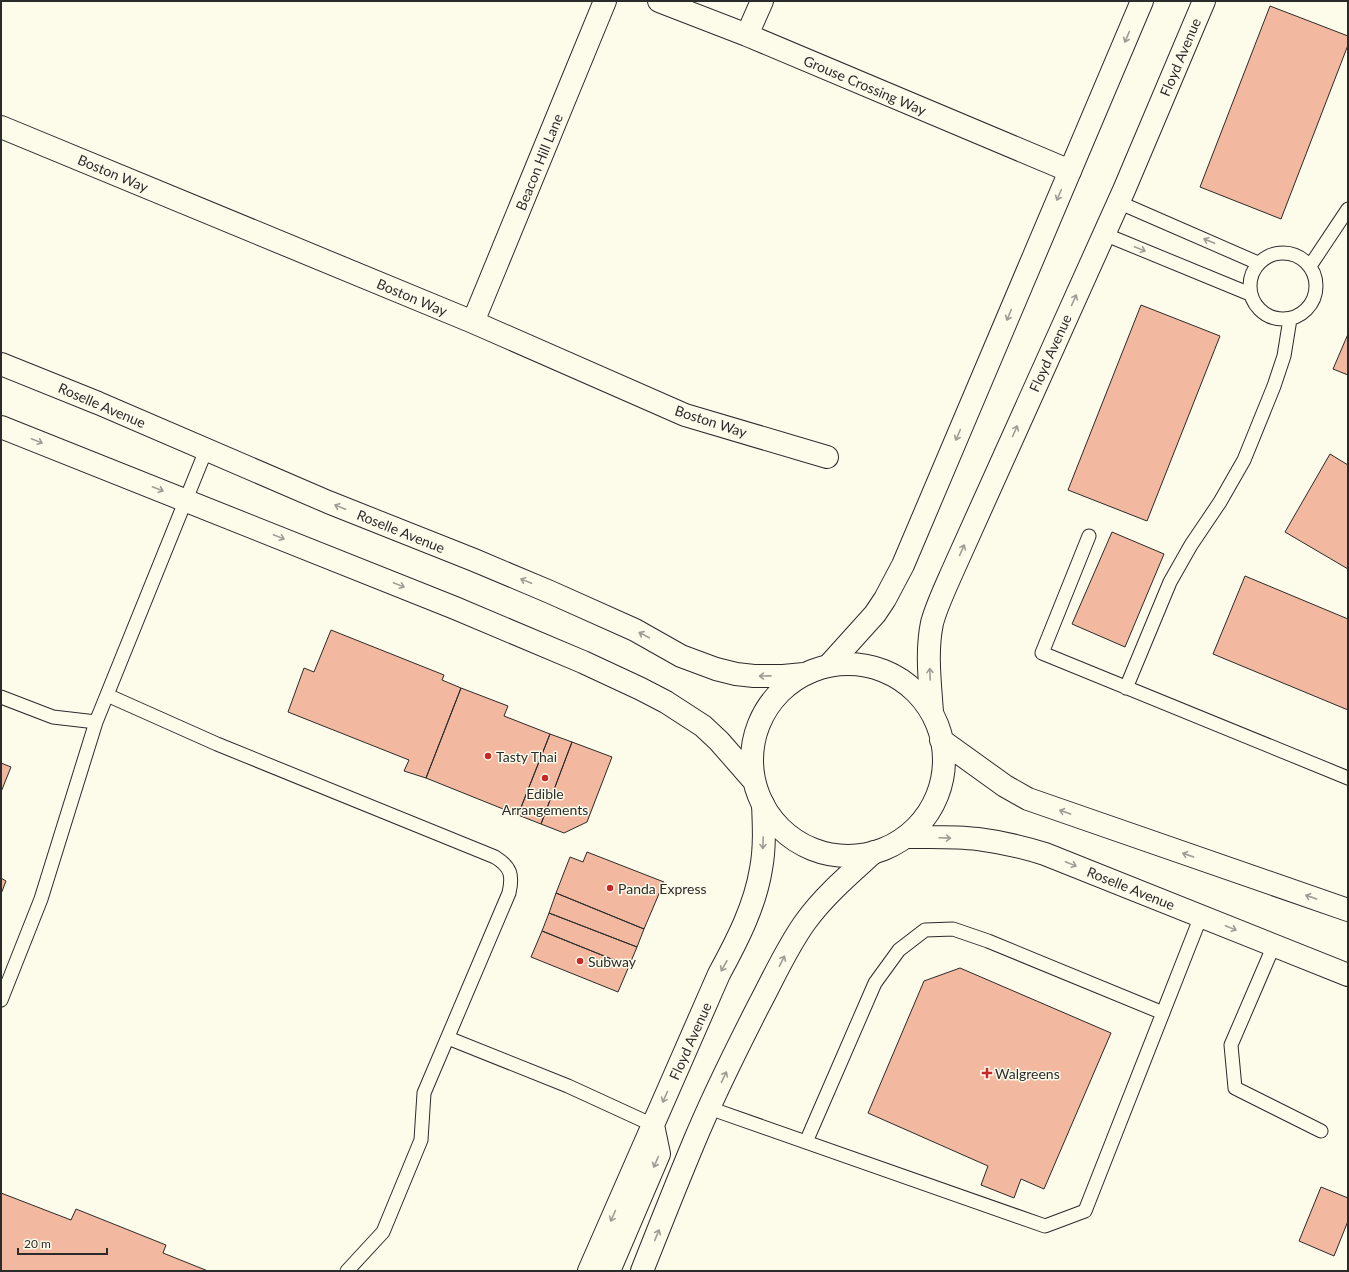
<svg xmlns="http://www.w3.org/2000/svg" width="1349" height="1272" viewBox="0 0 1349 1272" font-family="Lato,sans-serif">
<rect width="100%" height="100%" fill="#fdfbea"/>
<path fill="#f2b8a0" stroke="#2b2b2b" d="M1270 6 1348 36V45L1281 219 1200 187Z
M1141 305 1220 336 1147 521 1068 490Z
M1348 334V375L1333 369Z
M1330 454 1348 465V569L1285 532Z
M1112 532 1164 554 1125 647 1072 624Z
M1245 576 1348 619V710L1213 654Z
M331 630 444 675 442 680 461 688 426 778 404 771 409 760 288 712 304 668 314 672Z
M461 688 508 706 504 716 550 734 518 815 426 778Z
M550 734 572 742 541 824 518 815Z
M572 742 612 757 587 822 564 833 541 824Z
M1 763 11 767 1 792Z
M587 852 664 882 644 929 556 893 570 857 583 862Z
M1 878 6 881 1 894Z
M556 893 644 929 637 947 549 913Z
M549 913 637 947 629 966 542 931Z
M542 931 629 966 618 992 531 957Z
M960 968 1111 1033 1044 1189 1021 1179 1014 1198 981 1185 988 1166 868 1113 924 981Z
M1321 1187 1348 1198V1221L1334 1256 1299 1241Z
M1 1193 71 1220 76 1209 166 1245 163 1253 208 1271H1Z"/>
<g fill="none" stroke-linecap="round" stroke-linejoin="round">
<defs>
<path id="service" d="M1118 202 1258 263
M1104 234 1250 294
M1250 286a33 33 0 1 1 66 0a33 33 0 1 1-66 0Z
M1310 266 1348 209
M1089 536 1042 653 1348 778
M1126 688 1170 582 1191 545 1220 502 1244 460 1274 386 1284 356 1290 319
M107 695 217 744 495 857C511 867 513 875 509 893L424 1093 421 1140 383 1232 347 1271
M1 697 53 717 96 722
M1274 945 1231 1045 1235 1088 1321 1131
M1 1000 41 899 96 722 206 450
M448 1038 568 1086 653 1125
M709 1108 1045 1226 1085 1211 1201 916
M806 1142 875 983 899 950 925 930 953 929 988 941 1163 1013"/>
<path id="minor" d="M659 1 747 35 1070 171
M747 35 762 1
M1 127 473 322 685 415 827 457
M473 322 605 1"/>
<path id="tertiary" d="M829 665 875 614 885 599 903 565 1142 1
M932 712C930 683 926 652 932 623 936 607 947 584 954 568L1124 190 1204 1
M589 1271 719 974C737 941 755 906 761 869 765 848 764 826 763 804
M609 1271 659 1154 653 1125
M642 1271C659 1228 676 1185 694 1142 713 1096 736 1050 759 1005 774 977 787 947 806 921 825 895 850 874 874 852"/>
<path id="secondary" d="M1 364 98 403 328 502 474 560 550 592 635 630 681 656 716 669 736 674 754 676H783L804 674
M1 427 455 608 583 662 641 689 666 702 703 726 719 741 754 781
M752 760a96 96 0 1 1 192 0a96 96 0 1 1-192 0Z
M941 740 1005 786 1028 799 1348 910
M906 837C930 837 954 836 978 839 1001 842 1023 847 1045 854L1348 975"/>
</defs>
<use href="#service" stroke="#2b2b2b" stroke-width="15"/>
<use href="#minor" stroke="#2b2b2b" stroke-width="24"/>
<use href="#tertiary" stroke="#2b2b2b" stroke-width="24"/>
<use href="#secondary" stroke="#2b2b2b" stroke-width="24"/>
<use href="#service" stroke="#fdfbea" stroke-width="13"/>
<use href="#minor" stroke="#fdfbea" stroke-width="22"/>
<use href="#tertiary" stroke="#fdfbea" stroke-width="22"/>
<use href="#secondary" stroke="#fdfbea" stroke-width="22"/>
</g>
<defs><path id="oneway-shaft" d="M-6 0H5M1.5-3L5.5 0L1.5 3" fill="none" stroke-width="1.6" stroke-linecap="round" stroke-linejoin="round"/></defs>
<g stroke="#9e9d94">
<use href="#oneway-shaft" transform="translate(1127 37) rotate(113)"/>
<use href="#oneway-shaft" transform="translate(1059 195) rotate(113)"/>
<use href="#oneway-shaft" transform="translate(1209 241) rotate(-157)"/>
<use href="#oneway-shaft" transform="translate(1140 249) rotate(22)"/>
<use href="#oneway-shaft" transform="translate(1074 300) rotate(-66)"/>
<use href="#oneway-shaft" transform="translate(1009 315) rotate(113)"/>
<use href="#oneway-shaft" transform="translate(1015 431) rotate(-66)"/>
<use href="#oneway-shaft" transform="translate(958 435) rotate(113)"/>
<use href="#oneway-shaft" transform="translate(37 441) rotate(22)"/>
<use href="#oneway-shaft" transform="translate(158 489) rotate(22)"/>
<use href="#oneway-shaft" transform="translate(340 507) rotate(-158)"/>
<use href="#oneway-shaft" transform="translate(279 537) rotate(22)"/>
<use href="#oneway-shaft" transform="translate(962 550) rotate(-66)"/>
<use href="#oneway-shaft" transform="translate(526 581) rotate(-158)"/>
<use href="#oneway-shaft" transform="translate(399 585) rotate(22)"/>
<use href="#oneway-shaft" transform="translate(644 635) rotate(-152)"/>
<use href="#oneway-shaft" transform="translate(930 674) rotate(-92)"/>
<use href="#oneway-shaft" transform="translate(765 676) rotate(179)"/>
<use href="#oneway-shaft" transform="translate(1065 812) rotate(-161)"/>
<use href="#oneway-shaft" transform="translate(945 838) rotate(2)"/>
<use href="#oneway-shaft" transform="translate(763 843) rotate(92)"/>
<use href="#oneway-shaft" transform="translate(1188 855) rotate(-161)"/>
<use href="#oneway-shaft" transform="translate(1071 864) rotate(22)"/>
<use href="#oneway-shaft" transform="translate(1311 897) rotate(-161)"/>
<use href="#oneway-shaft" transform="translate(1231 928) rotate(22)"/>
<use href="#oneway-shaft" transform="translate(782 961) rotate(-63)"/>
<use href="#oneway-shaft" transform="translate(724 966) rotate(119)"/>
<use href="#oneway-shaft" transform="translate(724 1077) rotate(-64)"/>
<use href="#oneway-shaft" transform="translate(665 1097) rotate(114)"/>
<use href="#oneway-shaft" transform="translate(656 1162) rotate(113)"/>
<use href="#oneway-shaft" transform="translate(613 1216) rotate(114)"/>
<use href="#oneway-shaft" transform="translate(657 1235) rotate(-68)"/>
</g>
<g fill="#c62828" stroke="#fdfbea" stroke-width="1.5">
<circle cx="488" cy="756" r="4"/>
<circle cx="545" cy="778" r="4"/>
<circle cx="610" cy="888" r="4"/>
<circle cx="580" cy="961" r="4"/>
<path d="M985 1067h4v4h4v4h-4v4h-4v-4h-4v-4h4z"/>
</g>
<g text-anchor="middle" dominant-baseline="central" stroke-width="3" stroke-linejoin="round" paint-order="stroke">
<g font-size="14" fill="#2b2b2b" stroke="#fdfbea">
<text transform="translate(1180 57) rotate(-67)">Floyd Avenue</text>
<text transform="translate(865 85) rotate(23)">Grouse Crossing Way</text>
<text transform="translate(539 162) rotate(-68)">Beacon Hill Lane</text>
<text transform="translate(113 173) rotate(23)">Boston Way</text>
<text transform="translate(412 297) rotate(23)">Boston Way</text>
<text transform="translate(1050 353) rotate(-66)">Floyd Avenue</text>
<text transform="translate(102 405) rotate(23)">Roselle Avenue</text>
<text transform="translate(711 421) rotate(18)">Boston Way</text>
<text transform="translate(401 531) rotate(22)">Roselle Avenue</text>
<text transform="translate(1131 888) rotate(22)">Roselle Avenue</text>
<text transform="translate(690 1041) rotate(-66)">Floyd Avenue</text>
</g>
<g font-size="14" fill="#2b2b2b" stroke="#fdfbea" text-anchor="start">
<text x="496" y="756">Tasty Thai</text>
<text x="545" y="793" text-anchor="middle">Edible<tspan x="545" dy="16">Arrangements</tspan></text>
<text x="618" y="888">Panda Express</text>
<text x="588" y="961">Subway</text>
<text x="995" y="1073">Walgreens</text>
</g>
</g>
<rect width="1349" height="1272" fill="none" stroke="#2b2b2b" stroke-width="4"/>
<path d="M18 1248v6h89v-6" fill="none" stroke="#2b2b2b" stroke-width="2"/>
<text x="24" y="1248" font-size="12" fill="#2b2b2b" stroke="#fdfbea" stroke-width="3" paint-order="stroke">20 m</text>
</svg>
